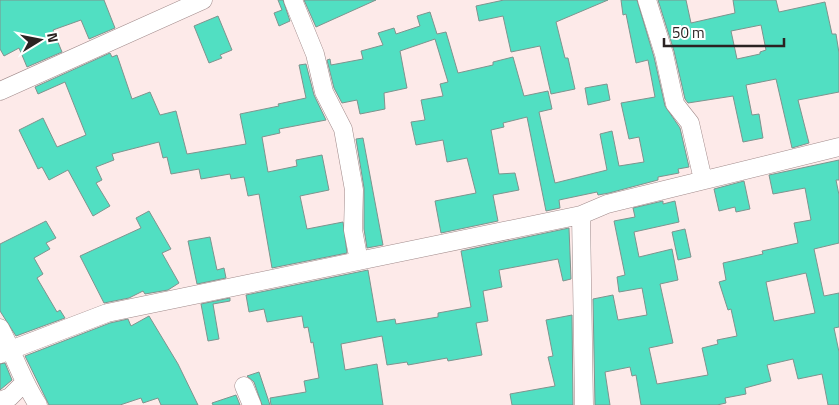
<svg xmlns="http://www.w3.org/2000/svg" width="839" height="405" viewBox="0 0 839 405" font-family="'Titillium Web',sans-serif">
<rect width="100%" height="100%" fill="#fdeae9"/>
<path fill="#51dfc2" stroke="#7e948e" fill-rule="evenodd" d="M0 0H104L115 28 89 39 81 20 53 30 62 52 27 67 19 48 4 56 0 49Z
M278 0H283L290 21 279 26 274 13 282 10Z
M304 0H376L316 27Z
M504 0H608L556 22 565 58H568L575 89 551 94 540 46 511 52 503 16 479 21 476 6Z
M621 0H637L654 57 665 106 680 128 689 167 678 169 679 173 658 177V180L609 193 598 195 597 192 559 200 560 208 546 211 527 117 503 123 504 127 491 130 499 174 515 173 519 190 493 195 498 221 441 233 435 201 476 193 467 158 447 162 443 140 416 145 411 122 425 120 421 100 443 96 440 84 448 82 435 39 400 51 407 88 384 93 385 109 360 114 357 100 342 103 334 88 327 60 330 59 331 65 363 59 361 51 383 45 378 33 394 28 396 34 420 26 417 16 430 12 437 34 446 32 458 73 493 65V62L513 57 524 96 548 91 552 109 539 112 555 183 607 170 600 134 612 131 619 166 644 162 639 137 629 139 621 103 655 97 648 60 636 63 626 14 623 15Z
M658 0H686L691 23 735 13 733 0H776L779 12 825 2 832 34H836L839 53V92L798 100 809 143 792 148 776 79 746 85 752 115 759 114 763 138 743 142 733 96 688 103 685 99 674 51ZM761 25 766 50 760 52V54L737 59 731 31Z
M218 16 232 50 220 55 222 58 209 63 194 26Z
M110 53 112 57 117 55 132 99 150 92 160 115 176 111 187 154 246 144 240 114 279 106 278 104 306 98 299 65 306 64 314 95 326 120 279 129 280 133 262 137 268 172 297 166 296 160 322 155 329 190 300 196 307 229 343 222 347 253 272 268 259 194 248 196 244 177 231 179 230 174 201 179 199 169 171 174 167 157 163 158 159 142 112 154 114 160 96 167 102 180 96 183 110 206 93 216 68 170 49 180 42 167 38 169 19 130 43 118 57 147 86 135 65 82 38 94 35 87Z
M607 84 610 100 588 105 585 88Z
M363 138 383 245 367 248 364 229V188L356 139Z
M839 160V180H836L839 195V243L814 249 824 296 839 293V327L834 328 839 352V405H828L822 374 798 379 793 359 767 365 771 381 745 388 746 394 725 398 726 403 717 405H641L636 375 632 376 630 367 605 372 610 405H595L593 299 613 295 618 320 647 315 642 288 619 292 617 277 625 275 614 221 635 217 633 208 663 201V204L675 201 679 222 634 232 639 257 672 249 678 280 660 284 673 343 649 348 657 384 708 375 702 348 718 344 717 340 737 336 731 309 728 310 719 282 726 280 723 263 763 254 762 251 798 243 794 223 811 220 805 188 773 194 769 175ZM806 273 815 313 774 321 766 282Z
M744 181 750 209 736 212 735 207 719 211 714 189Z
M149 211 171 249 162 253 179 283 168 290 145 294 143 291 129 298 104 303 80 256 141 228 136 218Z
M46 221 56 238 46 243 50 249 34 258 43 274 37 278 57 312 60 310 65 318 16 336 0 311V244Z
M569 228 571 279 563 281 558 259 499 270 502 287 483 291 488 321 476 323 482 355 448 361 447 358 408 365 407 362 387 365 382 336 341 344 345 370 377 364 383 405H271L270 398 306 392 304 381 319 378 313 342 311 343 308 327 304 328 302 316 267 322 264 309 249 312 246 295 368 270 377 322 395 319 396 324 438 317V313L471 307 461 251Z
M685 229 691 257 678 260 672 232Z
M210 237 217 270 224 268 226 278 197 284 188 241Z
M230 298V301L213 304 219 339 208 341 201 304Z
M572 315 573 405H512L510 394 555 386 548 357 553 356 546 320Z
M149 316 178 364 198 405H161L158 398 143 403 141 398 120 405H49L25 356 110 323 128 319 131 326Z
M5 363 12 380 0 390V364Z
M259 372 270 405H262L254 382 247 376Z
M236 395 240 405H213L212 403Z"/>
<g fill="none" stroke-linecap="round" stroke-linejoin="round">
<defs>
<path id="minor" d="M293 0 315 54 324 92 343 129 354 190 353 230 359 261
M647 0 664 54 675 104 690 123 703 180
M0 91 203 0
M581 215 584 405
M0 328C14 354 22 381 38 405
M0 354 107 313 581 215 607 204 839 147
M244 386 252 405
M0 401 10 397 24 383"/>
</defs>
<use href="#minor" stroke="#a18b8b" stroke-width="19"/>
<use href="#minor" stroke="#fff" stroke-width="18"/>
</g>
<g transform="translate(40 40) rotate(80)" stroke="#ffffff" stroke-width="4" paint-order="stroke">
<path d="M0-4L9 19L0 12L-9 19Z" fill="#2b2222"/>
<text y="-8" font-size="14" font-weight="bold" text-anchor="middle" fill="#2b2222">N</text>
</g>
<path d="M664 38v8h120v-8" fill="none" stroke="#2b2222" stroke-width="2.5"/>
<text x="672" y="38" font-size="15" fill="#2b2222" stroke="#ffffff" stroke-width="4" paint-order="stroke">50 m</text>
</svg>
